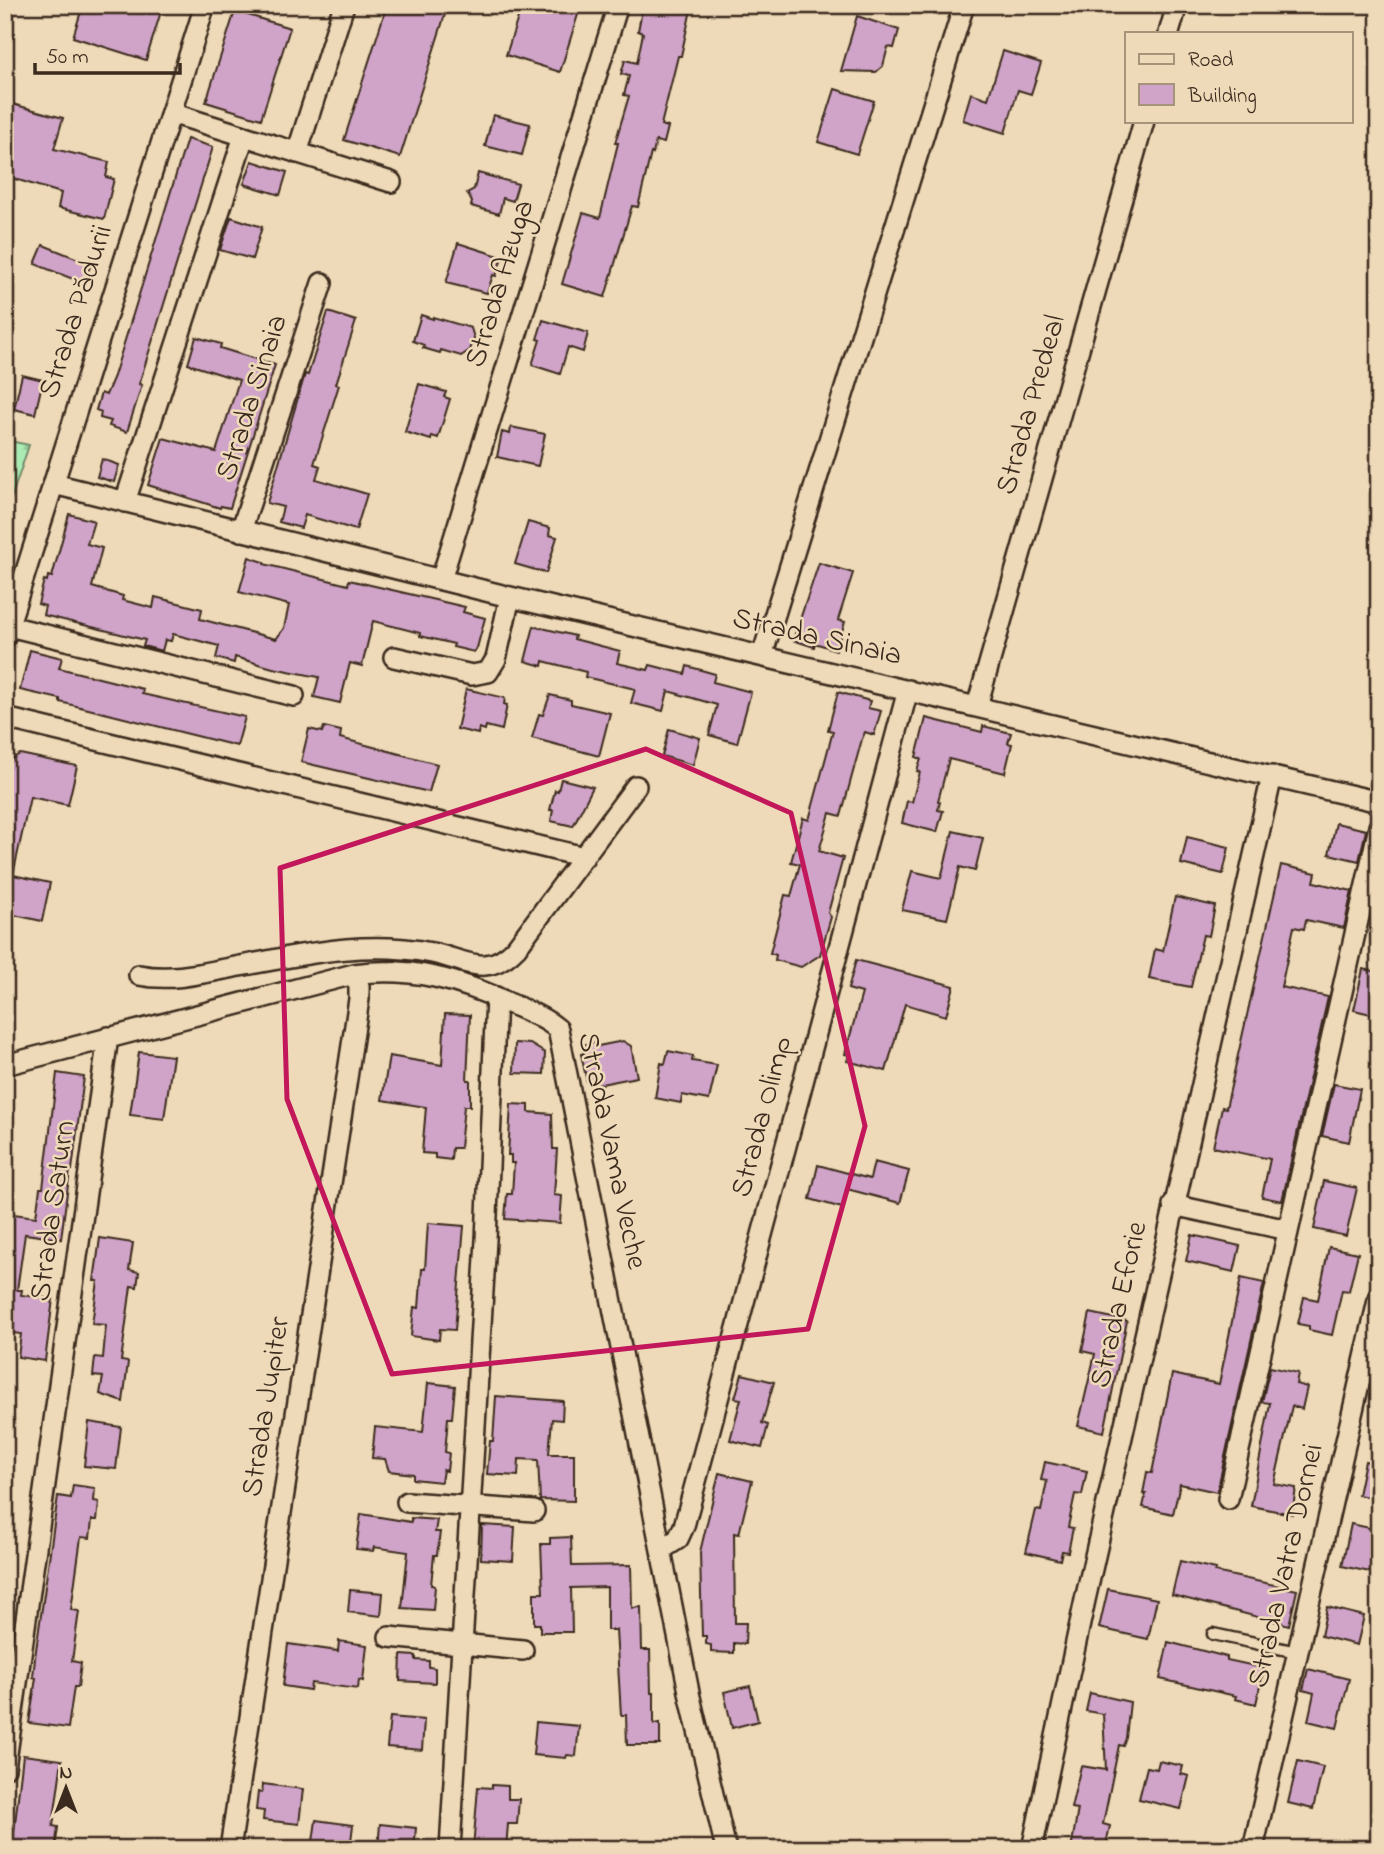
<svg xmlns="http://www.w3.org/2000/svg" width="1384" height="1854" viewBox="0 0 1384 1854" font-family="'Indie Flower',sans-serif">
<defs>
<pattern id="forest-firs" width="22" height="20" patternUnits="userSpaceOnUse" patternTransform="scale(1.75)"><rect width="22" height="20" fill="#aaebb4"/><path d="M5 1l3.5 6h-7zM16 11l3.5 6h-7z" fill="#93ca9a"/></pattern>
</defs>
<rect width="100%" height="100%" fill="#eedab8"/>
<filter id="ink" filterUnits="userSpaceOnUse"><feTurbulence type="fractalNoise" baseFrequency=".0143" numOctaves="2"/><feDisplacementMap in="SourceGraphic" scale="14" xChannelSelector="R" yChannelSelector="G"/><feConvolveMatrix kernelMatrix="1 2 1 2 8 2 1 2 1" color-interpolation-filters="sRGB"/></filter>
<g filter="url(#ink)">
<path fill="url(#forest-firs)" stroke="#728a69" stroke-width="2" d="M5 440 29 445 5 517Z"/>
<path fill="#d0a4c8" stroke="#3b2a1e" stroke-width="2" d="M83 5H163L146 60 73 37Z
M387 5H448L400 157 344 140Z
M522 5H581L560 72 506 55Z
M643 5H692L681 56H678L661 125 668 127 664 143 656 141 653 154 651 153 638 207 632 206 605 297 562 284 583 213 600 218 618 143H615L629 96 624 95 629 76 621 74 625 60 637 63 643 33 638 31Z
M235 11 290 28 261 119 206 102Z
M857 16 899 30 894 48 888 47 883 66 876 72 841 71Z
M1003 51 1041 63 1031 94 1018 90 1005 133 963 120 971 93 988 99Z
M835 89 874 101 857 154 818 142Z
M5 102 63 118 54 149 109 162 106 177 114 179 104 219 58 208 61 193 5 176Z
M493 115 530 124 522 155 485 146Z
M187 139 213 147 139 384 142 385 127 432 109 426 111 421 100 418 101 412 96 410 101 393 106 395 114 376Z
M252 161 287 172 280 195 244 184Z
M478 173 518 184 513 201 503 198 499 214 471 206 472 202 467 193 474 189Z
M231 217 262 227 252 259 220 250Z
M458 243 502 257 496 276 493 275 487 293 446 283Z
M43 245 91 264 83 283 35 264Z
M328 312 356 321 336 384 339 385 314 464 320 466 316 479 367 494 356 530 305 515 301 528 279 522 283 507 267 503 305 374 308 375Z
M421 315 433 319V317L471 328 474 338 470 350 461 356 441 350 440 353 423 348 424 345 413 341Z
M543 320 588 333 583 352 568 347 560 374 532 365 540 340 537 339Z
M196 337 221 344 220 348 275 365 230 508 221 506 220 508 148 485 163 438 216 452 235 393 239 380 188 364Z
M22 375 43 380 35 414 14 409Z
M419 384 446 392 444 397 450 399 438 438 432 436 431 440 405 432Z
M511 427 545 434 538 466 497 457 502 432 510 434Z
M102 459 119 465 114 482 97 477Z
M69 514 94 521 87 544 102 548 92 587 123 596 122 600 153 608 155 597 202 609 200 619 276 639 284 628 289 605 239 592 249 557 264 562V564L348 585 349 580 465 607 463 612 485 618 477 648 474 652 453 647 454 644 420 636V633L373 621 362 666 350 663 340 703 314 697 319 677 273 668 235 657 234 663 216 658 219 646 173 634 171 641 165 640 162 651 143 646 145 640 43 615 45 606 38 604 44 580 47 581 48 576 52 577Z
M528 522 550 528 549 535 557 537 546 573 515 564Z
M819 563 853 573 838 620 845 622 836 650 815 643 814 647 793 640Z
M534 626 575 636 574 639 620 651 617 663 648 670 650 665 685 674 687 666 715 674 713 682 751 692 737 743 709 735 717 705 668 691 663 711 631 703 635 689 585 677 586 672 543 661 542 666 525 661Z
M30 650 62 658 59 668 143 689 142 694 245 717 237 746 60 702V699L20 690Z
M466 689 505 698 504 704 507 705 502 730 486 726 485 730 479 728 478 734 457 729Z
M838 692 870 701 868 708 881 711 874 735 865 732 862 739 841 816 830 813 819 851 843 858 828 913 831 917 820 955 801 967 775 960 776 955 770 953 785 895 791 896 800 864 791 862 803 818 809 820 833 731 828 730Z
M550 695 571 700V704L610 713 599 756 532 738 539 714 543 715Z
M926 718 982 732 983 726 1011 733 1008 743 1012 744 1005 773 949 759 938 801 940 802 938 810 943 811 937 832 902 823 907 801 912 802 920 772 917 771 921 759 916 757Z
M324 727 341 731 340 738 437 764 429 792 301 762 309 729 322 732Z
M669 729 700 738 693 765 662 756Z
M20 754 77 766 68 805 30 797 13 875 50 883 42 921 5 913V763Z
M561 779 593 787 573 826 551 821 553 810H550L555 790 558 791Z
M1336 823 1366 830 1359 861 1329 854Z
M953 831 983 838 975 871 960 867 947 919 902 910 912 871 941 878Z
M1187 837 1229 847 1223 874 1181 864Z
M1281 865 1316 873 1314 882 1352 891 1344 928 1306 920 1304 929 1294 927 1281 987 1328 997 1282 1201 1262 1197 1270 1159 1213 1147 1222 1107 1226 1108Z
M1175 897 1215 906 1209 936 1203 935 1191 987 1149 979 1155 949 1163 951Z
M856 960 954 986 946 1016 905 1004 886 1071 847 1061 849 1055 845 1054 862 993 848 989Z
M1363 969 1379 972V1016L1354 1010Z
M445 1014 470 1015 467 1080H470V1106H464L460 1148H452L451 1160 435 1158V1154L422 1153 426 1107 382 1100 389 1056 442 1065Z
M623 1041 631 1046 637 1077 591 1086 590 1082H587L581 1054H584L582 1045 597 1042 598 1046Z
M515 1043 530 1044 545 1053 544 1074 514 1073Z
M668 1051 693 1056 692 1061 717 1065 709 1100 682 1095 681 1103 655 1098 661 1063 665 1064Z
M139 1052 173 1056 164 1119 130 1115Z
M57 1073 84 1077 72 1170H70L61 1239 25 1234 17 1290H22L21 1295 53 1299 45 1361 18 1357 21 1334 5 1332V1213L36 1217 40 1188H43Z
M1334 1084 1360 1089 1349 1142 1322 1136Z
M511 1104 529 1105V1112L552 1114 553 1149H557L554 1195 562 1196 560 1223 505 1219 507 1194H512L514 1163H511V1155H508Z
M874 1162 909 1171 900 1203 847 1189 842 1208 810 1199 818 1165 870 1179Z
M1324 1181 1357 1188 1346 1236 1314 1229Z
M428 1223 464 1226 455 1330 440 1329 439 1340 411 1336 414 1307 419 1308 422 1269H425Z
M1192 1235 1240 1246 1234 1272 1186 1261Z
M100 1238 133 1243 129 1270 139 1272 137 1287 131 1286 121 1361 128 1362 123 1402 100 1394 103 1377 93 1376 95 1357 103 1358 106 1325 92 1324 98 1281H94Z
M1329 1247 1358 1253 1349 1291 1342 1290 1332 1335 1309 1330V1326L1298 1324 1304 1297 1318 1300Z
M1241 1278 1264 1283 1217 1492 1180 1484 1173 1514 1143 1507 1146 1494H1143L1147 1472 1152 1473 1172 1374 1219 1384Z
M1090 1313 1127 1321 1104 1432 1078 1426 1095 1354 1082 1351Z
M1270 1367 1298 1373 1296 1384 1307 1387 1302 1409 1292 1406 1274 1484 1296 1488 1292 1514 1251 1506 1270 1403 1262 1402Z
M742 1374 774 1382 762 1423 768 1425 762 1448 730 1440 741 1399 735 1398Z
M428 1383 455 1386 452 1418H448L445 1452 449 1453 447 1471 443 1470 441 1482 413 1479V1474L389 1471 385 1459 372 1458 375 1427 423 1432Z
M496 1396 563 1401 562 1420 552 1419 549 1454H574V1501L540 1500 538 1460 519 1459 518 1476 487 1474 490 1441H493Z
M89 1422 121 1427 116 1469 84 1466Z
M1365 1461 1379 1464V1499L1358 1495Z
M1045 1462 1087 1471 1082 1495 1075 1494 1068 1527 1073 1528 1068 1552 1062 1551 1060 1560 1026 1552 1036 1510 1041 1511 1047 1481 1041 1480Z
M719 1473 752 1481 739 1534 734 1533 735 1623H746L745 1644 734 1643V1653L711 1652V1645L706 1644V1636H702L700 1552Z
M73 1485 95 1488 94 1501 99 1502 97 1520H92L90 1538 81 1537 71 1610 79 1611 72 1661 81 1663 78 1687H74L68 1728 29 1723 36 1678 33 1677 36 1650 58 1496 71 1498Z
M361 1514 411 1522V1518L437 1520 435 1532H440L437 1555H434L431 1585 435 1586 433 1610 402 1608 408 1552 374 1547 373 1551 356 1549Z
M1351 1524 1379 1530V1574L1342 1566Z
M482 1525 515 1527 513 1561 481 1559Z
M571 1537 572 1566 631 1565 632 1608 641 1607 642 1650H650L651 1693H654V1724L660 1723V1745H627L626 1715H621L616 1630H607V1587L571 1588 572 1632H540V1624H534V1593H543L541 1544H550V1538Z
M1180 1561 1216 1569 1215 1572 1297 1590 1289 1625 1172 1595Z
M1108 1589 1157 1599 1148 1639 1099 1628Z
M350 1590 383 1593 381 1616 348 1612Z
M1327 1607 1364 1616 1357 1645 1321 1636Z
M339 1641 367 1645 363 1681 359 1680 358 1689 311 1683 310 1690 283 1686 288 1644 338 1651Z
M1168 1642 1227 1657V1660L1264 1668 1256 1704 1235 1699 1236 1696 1160 1679Z
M401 1655 416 1656V1660L429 1661V1667L435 1668V1683L400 1681Z
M1308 1669 1349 1679 1337 1728 1308 1721 1314 1693 1303 1690Z
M750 1686 758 1721 732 1728 724 1692Z
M1090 1693 1130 1702 1126 1738 1123 1746 1119 1745 1103 1824 1110 1826 1105 1849H1071L1078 1809 1071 1808 1081 1766 1106 1770 1103 1714 1086 1711Z
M390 1717 424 1720 422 1750 387 1747Z
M536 1722 579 1726 576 1756 567 1755 566 1758 533 1755Z
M23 1755 62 1760 53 1826 58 1827 55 1849H12Z
M1159 1761 1183 1766 1181 1774 1189 1776 1181 1809 1139 1799 1147 1767 1157 1769Z
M1298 1761 1323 1767 1313 1809 1288 1803Z
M263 1784 303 1789 299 1824 263 1820 264 1811 256 1810 258 1792 262 1793Z
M492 1785 508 1786V1799H519L517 1824H508L506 1849H473L478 1787 492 1788Z
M316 1820 353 1825 350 1849H312Z
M380 1824 416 1828 414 1849H378Z"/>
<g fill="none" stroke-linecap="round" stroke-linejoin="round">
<defs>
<path id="lane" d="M1213 1634 1297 1652"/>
<path id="street" d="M1169 33 1177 5
M171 113 391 182
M297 153 344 5
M54 484 510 597 1379 802
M125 502 244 136
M241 531 322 283
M441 580 618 5
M9 626 294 696
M5 637 205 5
M762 656 964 5
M394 657 472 675 488 672 496 659 510 597
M977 706 1144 121
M5 718 584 857
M139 975C173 982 207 972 240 966 307 954 364 940 432 953 467 960 486 979 516 948L636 786
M5 1065 354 974C411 966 460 980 511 1004 527 1011 544 1017 558 1029L690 1697 726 1849
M1173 1205 1288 1230
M1228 1499 1379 827
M407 1502 534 1511
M661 1550 678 1539 684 1526 908 690
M389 1637 523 1650
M5 1768 108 1037
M230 1849 359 999V986L354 974
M450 1849 486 1240 496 997
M1032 1849 1085 1600 1272 776
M1253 1849 1379 1296"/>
</defs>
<use href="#lane" stroke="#3b2a1e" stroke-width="15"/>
<use href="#street" stroke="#3b2a1e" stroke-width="24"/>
<use href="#lane" stroke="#eedab8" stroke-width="10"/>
<use href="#street" stroke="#eedab8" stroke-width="19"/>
</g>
</g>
<path fill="none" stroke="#c2185b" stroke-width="5" stroke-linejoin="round" d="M646 749 791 813 865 1126 808 1329 392 1374 287 1099 280 868Z"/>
<g text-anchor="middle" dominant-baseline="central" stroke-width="5" stroke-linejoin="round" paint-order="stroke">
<g font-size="30" fill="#3b2a1e" stroke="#eedab8">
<text transform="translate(501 284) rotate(-73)">Strada Azuga</text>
<text transform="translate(77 312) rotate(-72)">Strada Pădurii</text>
<text transform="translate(253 398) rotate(-72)">Strada Sinaia</text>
<text transform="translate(1032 405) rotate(-74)">Strada Predeal</text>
<text transform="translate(817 638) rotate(13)">Strada Sinaia</text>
<text transform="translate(763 1117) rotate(-75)">Strada Olimp</text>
<text transform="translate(611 1151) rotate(78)">Strada Vama Veche</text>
<text transform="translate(54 1211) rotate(-82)">Strada Saturn</text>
<text transform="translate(1120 1305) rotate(-77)">Strada Eforie</text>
<text transform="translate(267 1407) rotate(-81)">Strada Jupiter</text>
<text transform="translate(1287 1566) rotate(-77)">Strada Vatra Dornei</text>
</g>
</g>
<rect width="1384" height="1854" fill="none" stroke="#eedab8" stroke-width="28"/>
<rect x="14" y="14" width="1356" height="1826" fill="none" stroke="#3b2a1e" stroke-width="2.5" filter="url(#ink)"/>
<rect x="1125" y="32" width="228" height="91" fill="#eedab8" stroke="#a6947a" stroke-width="2"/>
<rect x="1139" y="54" width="35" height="10" fill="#eedab8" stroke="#a6947a" stroke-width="2"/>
<text x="1188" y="66" font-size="21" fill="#3b2a1e">Road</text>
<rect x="1139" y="84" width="35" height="21" fill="#d0a4c8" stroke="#a6947a" stroke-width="2"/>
<text x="1188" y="102" font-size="21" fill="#3b2a1e">Building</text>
<g transform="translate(66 1788)" stroke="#eedab8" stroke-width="5" paint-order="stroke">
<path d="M0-5L12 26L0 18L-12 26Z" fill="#3b2a1e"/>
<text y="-10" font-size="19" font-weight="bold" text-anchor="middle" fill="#3b2a1e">N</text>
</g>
<path d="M35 63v10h145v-10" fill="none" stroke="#3b2a1e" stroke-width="3.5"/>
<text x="46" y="63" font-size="21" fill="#3b2a1e" stroke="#eedab8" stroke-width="5" paint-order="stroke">50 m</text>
</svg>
